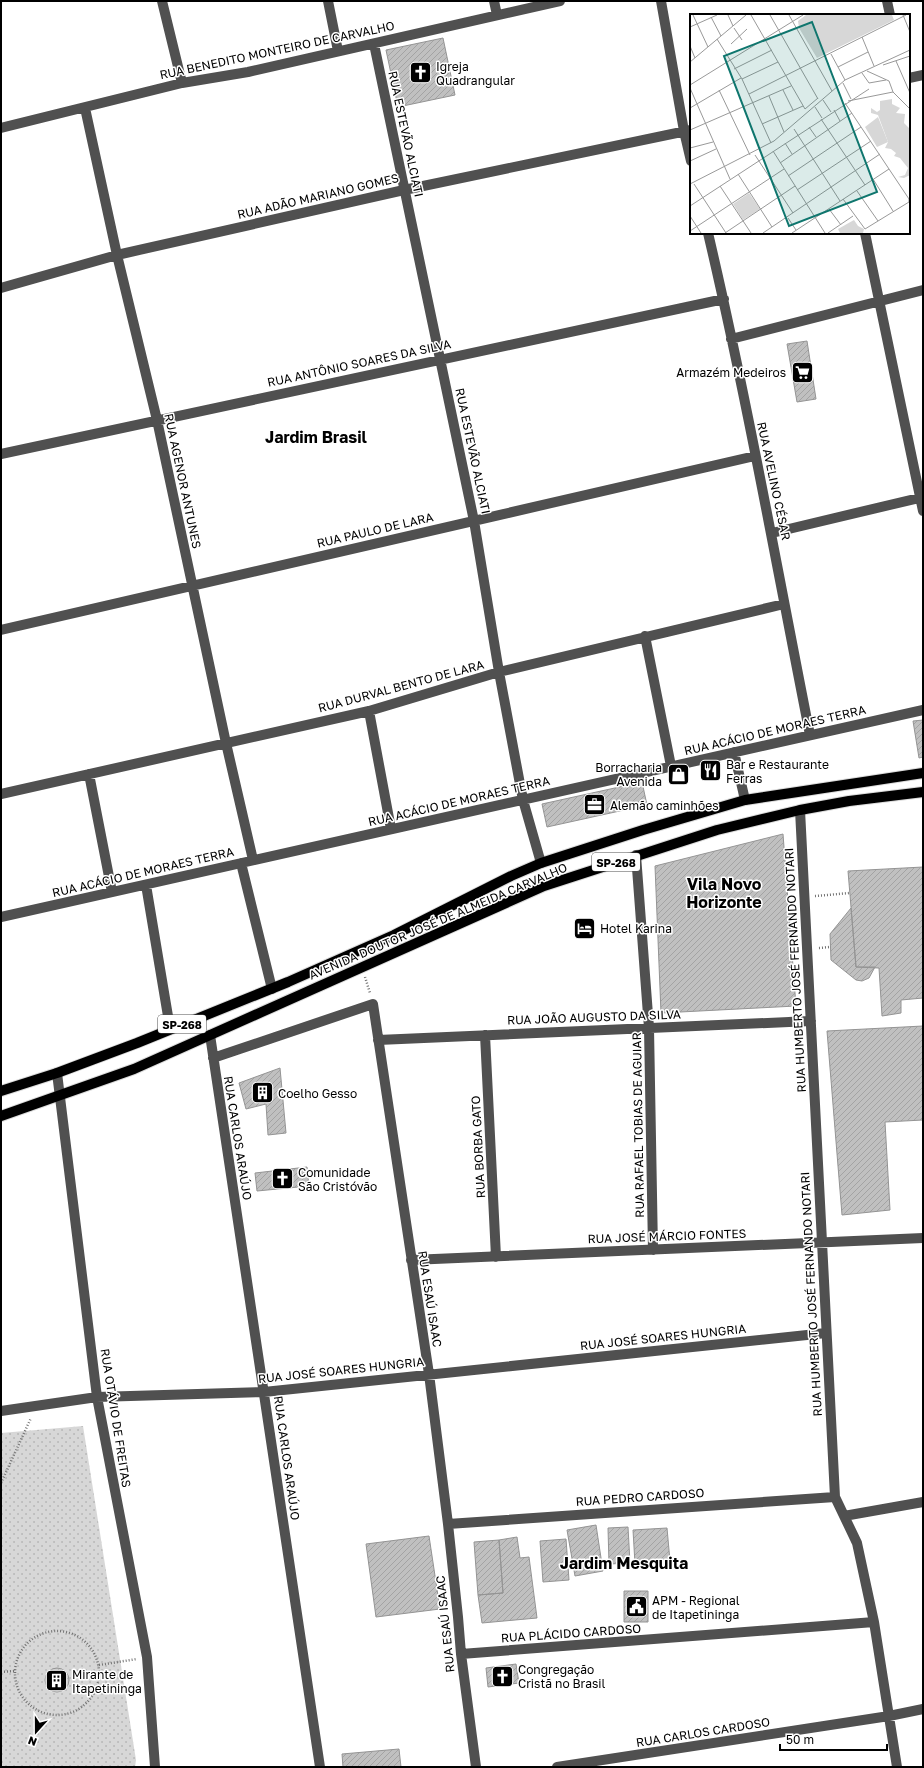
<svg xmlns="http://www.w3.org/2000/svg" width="924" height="1768" viewBox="0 0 924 1768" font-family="'Golos Text',sans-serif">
<defs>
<pattern id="park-dots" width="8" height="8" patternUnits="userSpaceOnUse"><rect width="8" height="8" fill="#d7d7d7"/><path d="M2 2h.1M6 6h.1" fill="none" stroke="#b7b7b7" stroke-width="1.8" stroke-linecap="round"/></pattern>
<pattern id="building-hatch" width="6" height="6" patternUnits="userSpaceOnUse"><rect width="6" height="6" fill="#c0c0c0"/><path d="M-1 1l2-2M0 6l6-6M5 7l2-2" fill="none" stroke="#a3a3a3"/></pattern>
</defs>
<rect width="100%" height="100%" fill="#fff"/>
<path fill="url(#park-dots)" d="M83 1426 136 1760 135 1767H1V1433Z"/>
<path fill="url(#building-hatch)" stroke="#949494" d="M443 38 455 95 398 107 386 50Z
M807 341 816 399 797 402 787 344Z
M923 720V757L919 758 913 721Z
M642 782 647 805 547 827 542 804Z
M783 834 796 1006 661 1013 655 866Z
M923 867V998L901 1000V1013L882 1016 879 968 856 967 848 871Z
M851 908 856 967H875L869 978 862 981 856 980 831 960 830 934Z
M923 1026V1120L885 1122 890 1210 842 1215 827 1031Z
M280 1068 286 1133 268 1135 266 1104 246 1109 239 1083Z
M307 1167 309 1186 257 1191 255 1173Z
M596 1525 603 1571 575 1576 567 1530Z
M628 1527 630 1563 609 1564 608 1528Z
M667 1528 670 1561 635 1564 633 1530Z
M429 1536 440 1609 376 1617 366 1544Z
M517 1537 520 1558 529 1557 537 1618 482 1623 478 1595 503 1593 499 1540Z
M566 1539 569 1580 543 1582 540 1541Z
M499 1540 503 1593 478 1595 474 1542Z
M624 1591H648V1622H624Z
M516 1664 519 1683 488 1687 486 1668Z
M45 1680a12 12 0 1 1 24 0a12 12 0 1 1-24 0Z
M399 1749 401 1767H343L342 1754Z"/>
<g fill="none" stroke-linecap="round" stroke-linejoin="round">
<defs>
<path id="major" d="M1 1091 57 1073 137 1043 288 982 394 935 511 876 541 863 643 830 745 800 923 773
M1 1116 134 1069 544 886 717 830 800 810 849 801 923 792"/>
</defs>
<use href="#major" stroke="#dbdbdb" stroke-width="12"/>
<path stroke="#727272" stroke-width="2.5" stroke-dasharray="1 2" stroke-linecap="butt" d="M815 896 850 893
M819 948 830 947
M365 977 370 993
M1 1483 31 1418
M15 1673a42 42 0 1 1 84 0a42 42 0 1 1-84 0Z
M99 1665 137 1659
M1 1672 15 1671"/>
<path stroke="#505050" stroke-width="10" d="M162 1 182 83
M328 1 338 51
M494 1 497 15
M661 1 684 131 691 161
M887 1 890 15
M374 44 474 521 499 672 523 800 541 863
M909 78 923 75
M85 108 117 255 157 420 226 743 253 860
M1 128 182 83 248 72 560 1
M708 233C747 399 777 568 810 735
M865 233 923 511
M1 288 117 255 404 190 691 130
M731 339 923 290
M1 454 724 299
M772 533 923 497
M1 630 755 456
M645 636 671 766
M369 711 391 829
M734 752 745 800
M89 774 112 892
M1 794 369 711 499 672 784 604
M800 810 835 1497 857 1543 874 1622 897 1767
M636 855 649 1028 653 1250
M241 863 272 989
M146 885 170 1028
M1 917 923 710
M210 1035 320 1767
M485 1035 496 1257
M378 1040 811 1021
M213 1058 373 1004 429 1374 448 1524 458 1617 461 1654 476 1767
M57 1073 97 1397 147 1657 155 1767
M411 1260 923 1238
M1 1411 97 1397 264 1392 826 1333
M844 1516 923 1502
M448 1524 835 1497
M461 1654 874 1622
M557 1767 889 1716 923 1709"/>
<use href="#major" stroke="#000" stroke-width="10"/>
</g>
<defs>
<symbol id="church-square" viewBox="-11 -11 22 22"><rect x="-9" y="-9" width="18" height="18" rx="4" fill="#000" stroke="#fff"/><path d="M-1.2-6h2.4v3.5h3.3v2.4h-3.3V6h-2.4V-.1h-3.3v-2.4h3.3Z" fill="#fff"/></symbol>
<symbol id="supermarket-square" viewBox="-11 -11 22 22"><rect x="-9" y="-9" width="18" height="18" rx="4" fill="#000" stroke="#fff"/><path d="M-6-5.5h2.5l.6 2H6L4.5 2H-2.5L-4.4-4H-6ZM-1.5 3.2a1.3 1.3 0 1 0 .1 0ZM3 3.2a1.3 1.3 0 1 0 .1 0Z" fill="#fff"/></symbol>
<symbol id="restaurant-square" viewBox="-11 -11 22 22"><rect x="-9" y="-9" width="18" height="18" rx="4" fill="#000" stroke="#fff"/><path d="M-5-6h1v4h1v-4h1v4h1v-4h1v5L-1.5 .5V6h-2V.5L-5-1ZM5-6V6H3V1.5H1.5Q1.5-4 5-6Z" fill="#fff"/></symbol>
<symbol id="shop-square" viewBox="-11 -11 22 22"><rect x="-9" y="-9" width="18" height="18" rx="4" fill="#000" stroke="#fff"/><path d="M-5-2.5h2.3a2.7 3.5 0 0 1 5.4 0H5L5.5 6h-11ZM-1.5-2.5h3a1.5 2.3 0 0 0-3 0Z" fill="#fff"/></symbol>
<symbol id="office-square" viewBox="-11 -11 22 22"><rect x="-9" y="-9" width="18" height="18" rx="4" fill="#000" stroke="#fff"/><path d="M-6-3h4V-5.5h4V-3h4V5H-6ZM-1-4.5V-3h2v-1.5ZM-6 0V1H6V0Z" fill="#fff"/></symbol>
<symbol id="hotel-square" viewBox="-11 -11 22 22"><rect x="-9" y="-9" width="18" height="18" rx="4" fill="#000" stroke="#fff"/><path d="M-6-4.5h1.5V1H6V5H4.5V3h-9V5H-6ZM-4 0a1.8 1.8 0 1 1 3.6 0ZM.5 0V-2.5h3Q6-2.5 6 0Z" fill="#fff"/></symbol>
<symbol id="building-square" viewBox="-11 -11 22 22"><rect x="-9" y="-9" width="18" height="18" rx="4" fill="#000" stroke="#fff"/><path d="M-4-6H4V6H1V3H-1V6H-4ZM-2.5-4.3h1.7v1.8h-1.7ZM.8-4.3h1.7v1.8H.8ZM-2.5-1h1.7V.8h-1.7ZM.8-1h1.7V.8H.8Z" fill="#fff"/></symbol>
<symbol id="civic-square" viewBox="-11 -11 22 22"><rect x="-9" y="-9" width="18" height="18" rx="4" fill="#000" stroke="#fff"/><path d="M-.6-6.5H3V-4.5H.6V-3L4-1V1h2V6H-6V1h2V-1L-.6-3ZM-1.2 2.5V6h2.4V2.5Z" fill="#fff"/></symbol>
</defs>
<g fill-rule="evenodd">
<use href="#church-square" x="408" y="60" width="25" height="25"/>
<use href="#supermarket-square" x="790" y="360" width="25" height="25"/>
<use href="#restaurant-square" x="698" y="758" width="25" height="25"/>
<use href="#shop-square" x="666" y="762" width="25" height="25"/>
<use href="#office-square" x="582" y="792" width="25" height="25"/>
<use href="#hotel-square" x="572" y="916" width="25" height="25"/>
<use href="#building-square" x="250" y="1080" width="25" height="25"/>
<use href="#church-square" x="270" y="1166" width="25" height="25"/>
<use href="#civic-square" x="624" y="1594" width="25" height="25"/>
<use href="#church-square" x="490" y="1664" width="25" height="25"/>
<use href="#building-square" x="44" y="1668" width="25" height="25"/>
</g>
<g text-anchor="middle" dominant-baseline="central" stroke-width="3" stroke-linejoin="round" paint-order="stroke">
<g fill="#fff" stroke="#4c4c4c" stroke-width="1">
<rect x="592" y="853" width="48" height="18" rx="3"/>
<rect x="158" y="1015" width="48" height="18" rx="3"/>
</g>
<g font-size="11" font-weight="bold" fill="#000">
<text x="616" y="862">SP-268</text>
<text x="182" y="1024">SP-268</text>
</g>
<g font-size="12" fill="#000" stroke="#fff">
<text transform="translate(277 50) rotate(-12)">RUA BENEDITO MONTEIRO DE CARVALHO</text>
<text transform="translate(406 134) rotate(78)">RUA ESTEVÃO ALCIATI</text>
<text transform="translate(318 196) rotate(-13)">RUA ADÃO MARIANO GOMES</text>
<text transform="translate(359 363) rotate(-12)">RUA ANTÔNIO SOARES DA SILVA</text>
<text transform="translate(473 451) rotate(78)">RUA ESTEVÃO ALCIATI</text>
<text transform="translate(183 481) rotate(78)">RUA AGENOR ANTUNES</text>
<text transform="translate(774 481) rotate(78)">RUA AVELINO CÉSAR</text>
<text transform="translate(375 530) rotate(-13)">RUA PAULO DE LARA</text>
<text transform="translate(401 686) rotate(-15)">RUA DURVAL BENTO DE LARA</text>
<text transform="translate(775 730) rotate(-13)">RUA ACÁCIO DE MORAES TERRA</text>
<text transform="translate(459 801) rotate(-13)">RUA ACÁCIO DE MORAES TERRA</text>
<text transform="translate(143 872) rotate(-13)">RUA ACÁCIO DE MORAES TERRA</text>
<text transform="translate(438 921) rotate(-23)">AVENIDA DOUTOR JOSÉ DE ALMEIDA CARVALHO</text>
<text transform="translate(795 970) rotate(-93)">RUA HUMBERTO JOSÉ FERNANDO NOTARI</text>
<text transform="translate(594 1017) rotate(-2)">RUA JOÃO AUGUSTO DA SILVA</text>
<text transform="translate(638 1125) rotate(-91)">RUA RAFAEL TOBIAS DE AGUIAR</text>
<text transform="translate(238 1138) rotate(81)">RUA CARLOS ARAÚJO</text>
<text transform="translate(478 1147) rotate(-93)">RUA BORBA GATO</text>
<text transform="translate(667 1236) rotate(-2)">RUA JOSÉ MÁRCIO FONTES</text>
<text transform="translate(811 1294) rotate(-93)">RUA HUMBERTO JOSÉ FERNANDO NOTARI</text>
<text transform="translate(430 1299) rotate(81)">RUA ESAÚ ISAAC</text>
<text transform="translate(663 1337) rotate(-6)">RUA JOSÉ SOARES HUNGRIA</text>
<text transform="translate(341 1370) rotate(-6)">RUA JOSÉ SOARES HUNGRIA</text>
<text transform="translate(116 1418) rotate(81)">RUA OTÁVIO DE FREITAS</text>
<text transform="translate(287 1458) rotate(82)">RUA CARLOS ARAÚJO</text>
<text transform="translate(640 1497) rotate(-4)">RUA PEDRO CARDOSO</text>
<text transform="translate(445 1624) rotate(-96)">RUA ESAÚ ISAAC</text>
<text transform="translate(571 1633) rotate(-4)">RUA PLÁCIDO CARDOSO</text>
<text transform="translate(703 1732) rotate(-9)">RUA CARLOS CARDOSO</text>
</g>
<g font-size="12" fill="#000" stroke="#fff" text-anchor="start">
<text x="436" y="66">Igreja<tspan x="436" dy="14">Quadrangular</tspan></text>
<text x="786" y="372" text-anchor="end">Armazém Medeiros</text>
<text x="726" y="764">Bar e Restaurante<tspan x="726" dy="14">Ferras</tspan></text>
<text x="662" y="767" text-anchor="end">Borracharia<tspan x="662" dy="14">Avenida</tspan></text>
<text x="610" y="805">Alemão caminhões</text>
<text x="600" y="928">Hotel Karina</text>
<text x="278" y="1093">Coelho Gesso</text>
<text x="298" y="1172">Comunidade<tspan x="298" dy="14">São Cristóvão</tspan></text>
<text x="652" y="1600">APM - Regional<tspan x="652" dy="14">de Itapetininga</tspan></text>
<text x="518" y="1669">Congregação<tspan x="518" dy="14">Cristã no Brasil</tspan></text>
<text x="72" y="1674">Mirante de<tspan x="72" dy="14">Itapetininga</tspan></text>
</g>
<g font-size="16" font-weight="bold" fill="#000" stroke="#fff">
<text x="316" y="437">Jardim Brasil</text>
<text x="724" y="884">Vila Novo<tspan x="724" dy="18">Horizonte</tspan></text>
<text x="624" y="1563">Jardim Mesquita</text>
</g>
</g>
<g transform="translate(690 14)">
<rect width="220" height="220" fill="#fff"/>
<path d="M188 103 198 128 187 133 175 113Z" fill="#d7d7d7"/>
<path d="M202 85V90L210 94 206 99 215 100 214 109 220 115V161L214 164 208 163 215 161 218 154 210 144 204 142 206 139 201 135 195 134 198 128 188 101 181 99V94L187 98 190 96V87ZM164 206 168 212 174 215 173 219H150L148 215Z" fill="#d7d7d7"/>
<path d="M116 1H202L204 6 127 44 109 14 108 7ZM59 179 70 195 53 206 43 190Z" fill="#d7d7d7"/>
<path fill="none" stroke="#999" stroke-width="1" d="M3 1 18 33M38 1 43 12M61 1 115 95 128 84M80 1 128 85M99 1 142 77M213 1 220 18M21 3 31 22M0 13 27 1M44 14 52 26M172 23 184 52M27 25 52 65 81 129M41 30 57 15M0 32 5 44M141 40 155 66M206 47 220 79M0 48 56 1M193 51 220 42M148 53 178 38M44 55 82 36M177 57 199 67 203 78 220 95M172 59 179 69 196 66M52 65 88 48M153 69 161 85M0 71 113 1M0 74 40 165M29 76 60 141M93 76 103 96M59 80 216 1M79 82 94 118M133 86 141 98M158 87 203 78M125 93 132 104M0 94 51 64M144 96 150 107M131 105 175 171M72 110 113 92M119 113 126 123M104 115 150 187M0 116 101 72M95 129 102 140M0 134 23 128M83 137 135 219M65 141 103 199M0 147 26 135M90 149 162 99M48 160 82 213M98 162 171 113M183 165 203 197M0 170 84 127 155 66 220 36M4 170 36 219M30 172 61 219M107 176 181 127M167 177 188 207M153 185 175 215 219 188V185L155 89M0 192 179 75M139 195 151 211M0 202 11 219M98 204 106 216M0 217 94 155M35 219 105 172M73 219 190 140M102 219 199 155M138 219 163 202"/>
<path fill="#0f766e" fill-opacity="0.15" stroke="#0f766e" stroke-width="2" d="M122 8 187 178 99 212 34 42Z"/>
<rect width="220" height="220" fill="none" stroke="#000" stroke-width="2"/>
</g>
<rect width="924" height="1768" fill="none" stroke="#000000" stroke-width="4"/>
<g transform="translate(36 1732) rotate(201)" stroke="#ffffff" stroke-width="3" paint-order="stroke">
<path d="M0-3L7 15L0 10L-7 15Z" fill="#000000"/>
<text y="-6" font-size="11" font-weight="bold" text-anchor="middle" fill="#000000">N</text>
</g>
<path d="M780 1744v6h107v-6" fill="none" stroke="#000000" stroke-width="2"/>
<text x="786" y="1744" font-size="12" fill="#000000" stroke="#ffffff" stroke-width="3" paint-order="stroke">50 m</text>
</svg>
